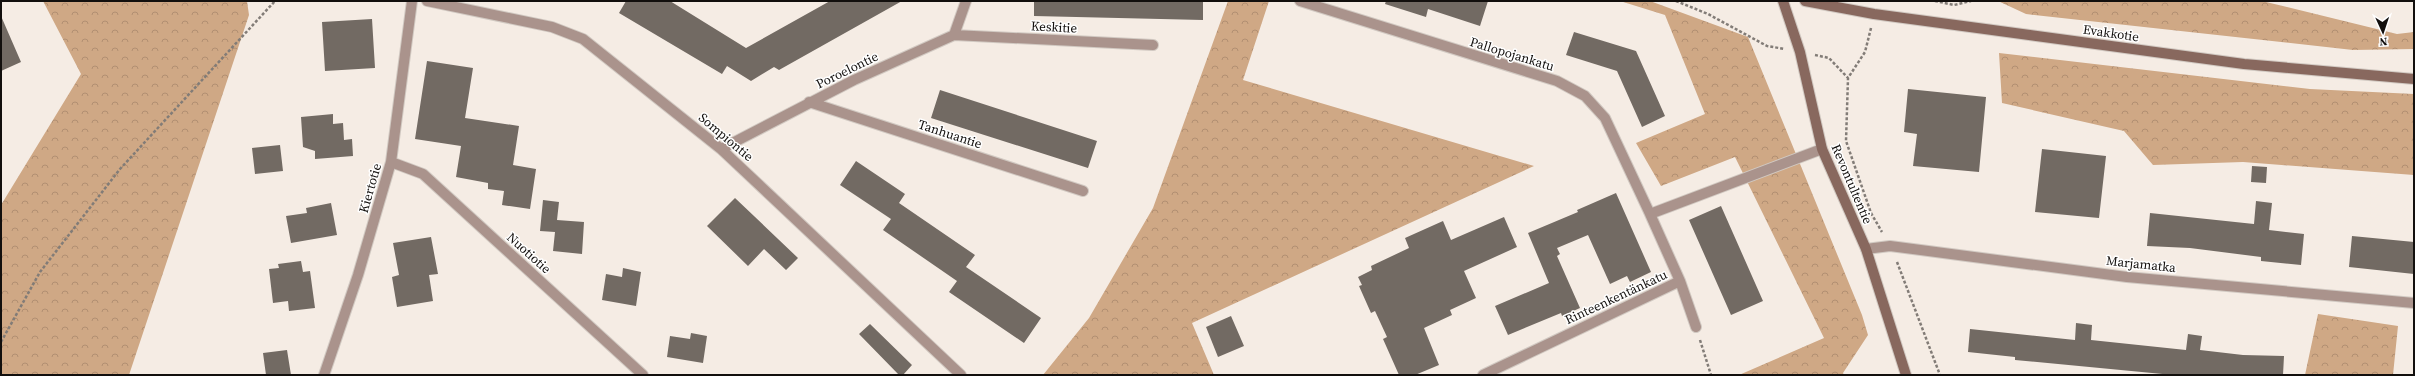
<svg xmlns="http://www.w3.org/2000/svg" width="2415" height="376" viewBox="0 0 2415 376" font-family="'Source Serif 4',serif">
<defs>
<pattern id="forest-crowns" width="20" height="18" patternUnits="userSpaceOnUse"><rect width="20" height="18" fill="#cfa885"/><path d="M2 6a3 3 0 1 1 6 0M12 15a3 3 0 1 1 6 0" fill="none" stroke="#b18f72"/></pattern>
</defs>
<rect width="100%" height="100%" fill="#f5ece4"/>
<path fill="url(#forest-crowns)" d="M43 1H247L249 15 129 375H1V205L81 74Z
M1228 1H1269L1243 80 1534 166 1192 323 1214 375H1043L1089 318 1153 208Z
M1620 1H1650L1748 37 1862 315 1868 335 1843 373 1844 375H1739L1824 338 1735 157 1661 186 1636 143 1705 114 1665 15Z
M1998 1H2262L2397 34 2414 32V49L2353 50 2026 14Z
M1999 53 2310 89 2414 94V175L2243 162 2153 165 2124 131 2002 103Z
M2318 314 2398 326 2393 375H2305Z"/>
<path fill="#726a63" d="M626 1H670L746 48 830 1H902L779 70 774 67 751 81 727 66 722 74 619 13Z
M1034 1H1203V20L1034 16Z
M1386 1H1488L1480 26 1428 9 1426 17 1385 4Z
M1 16 21 62 1 71Z
M372 19 375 68 325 71 322 22Z
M1574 32 1636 51 1665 116 1642 127 1617 71 1566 55Z
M427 61 473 68 465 118 519 126 513 165 536 169 530 209 502 205 504 191 488 189V183L456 177 461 146 415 139Z
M1908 89 1986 97 1979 172 1913 166 1917 134 1904 132Z
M940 90 1097 141 1088 168 931 118Z
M333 114V124L343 123 344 140 352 139 353 156 315 159V151L303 147 301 117Z
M280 145 283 171 255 174 252 148Z
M2042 149 2106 156 2099 218 2035 212Z
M856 161 905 194 899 203 975 255 966 267 1041 318 1024 343 949 292 957 281 883 230 891 219 840 185Z
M2252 166 2267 167 2266 183 2251 182Z
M1616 193 1651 272 1630 282 1627 276 1610 284 1588 235 1557 248 1560 254 1557 256 1580 308 1562 316 1561 313 1508 335 1495 306 1549 283 1528 233 1578 212 1577 210Z
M735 198 798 258 786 270 764 249 748 266 707 226Z
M543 200 559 202 557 220 584 222 582 254 553 251 555 232 540 231Z
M2256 201 2272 203 2269 230 2304 234 2301 265 2261 261V257L2190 248 2147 246 2150 213 2254 224Z
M331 203 337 235 291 243 286 216 307 213 306 208Z
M1721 206 1763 301 1731 315 1689 220Z
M1504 217 1517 247 1464 271 1476 298 1450 310 1452 315 1424 328 1439 365 1415 375H1399L1383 339 1387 337 1375 311 1371 313 1359 286 1362 285 1358 277 1372 270 1371 266 1409 248 1405 238 1443 221 1451 240Z
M2352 236 2414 242V274L2349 267Z
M431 237 438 274 429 275 433 301 397 307 392 277 399 275 393 243Z
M301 261 303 272 310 271 315 308 289 311 288 301 273 303 269 269 279 268 278 264Z
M623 268 641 272 636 306 602 300 606 274 622 277Z
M1231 316 1244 346 1218 357 1206 327Z
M2076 323 2092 325 2091 340 2186 350 2188 334 2202 336 2200 350 2243 355 2284 356 2283 375H2173L2015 360V357L1968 352 1970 329 2075 340Z
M870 324 912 365 903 375H899L859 334Z
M691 333 707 336 703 363 667 357 670 336 690 339Z
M287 350 291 375H266L263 353Z"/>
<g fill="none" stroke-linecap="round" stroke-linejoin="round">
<defs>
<path id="street" d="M427 1 552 27 583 39 721 149 961 375
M1300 1 1557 81 1585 96 1605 118 1650 214
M954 35 1153 45
M809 102 1083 191
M721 149 854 80 954 35 966 1
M391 162 423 174 643 375
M1866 249 1890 246 2127 277 2414 303
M1680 281 1696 327
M324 375 358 275 391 162 412 1
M1483 375 1680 281 1650 214 1822 149"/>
<path id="secondary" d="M1783 1 1800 52 1822 149 1866 249 1906 375
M1805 1 1874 14 2244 64 2414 79"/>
</defs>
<use href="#street" stroke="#d1c9c2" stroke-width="12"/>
<use href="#secondary" stroke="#d1c9c2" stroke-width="12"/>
<path stroke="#827c77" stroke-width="2.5" stroke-dasharray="3 2" stroke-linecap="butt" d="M1676 1 1708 14 1767 46 1785 49
M1935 1 1954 5 1971 1
M1871 28 1865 52 1848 78 1846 141 1871 213 1882 232
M1815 55 1829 58 1848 78
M1897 262 1940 375
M1700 340 1711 375
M1 342 40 272 120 169 275 1"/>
<use href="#street" stroke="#aa938c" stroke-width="10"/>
<use href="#secondary" stroke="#88685e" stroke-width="10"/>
</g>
<g text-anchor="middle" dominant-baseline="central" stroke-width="3" stroke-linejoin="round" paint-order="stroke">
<g font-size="13" fill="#120f0d" stroke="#fff">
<text transform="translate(1054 27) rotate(3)">Keskitie</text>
<text transform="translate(2111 33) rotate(8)">Evakkotie</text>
<text transform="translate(1512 54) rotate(17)">Pallopojankatu</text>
<text transform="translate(847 70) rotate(-26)">Poroelontie</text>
<text transform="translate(950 134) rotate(18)">Tanhuantie</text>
<text transform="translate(726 137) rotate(40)">Sompiontie</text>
<text transform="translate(1852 184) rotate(67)">Revontultentie</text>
<text transform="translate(370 188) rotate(-74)">Kiertotie</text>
<text transform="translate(529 253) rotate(42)">Nuotiotie</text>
<text transform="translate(2141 264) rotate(6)">Marjamatka</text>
<text transform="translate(1616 297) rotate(-25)">Rinteenkentänkatu</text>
</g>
</g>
<rect width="2415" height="376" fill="none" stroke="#120f0d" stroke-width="4"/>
<g transform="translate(2383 32) rotate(177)" stroke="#ffffff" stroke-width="3" paint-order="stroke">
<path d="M0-3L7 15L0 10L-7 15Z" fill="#120f0d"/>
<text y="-6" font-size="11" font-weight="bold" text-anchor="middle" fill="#120f0d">N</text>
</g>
</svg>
